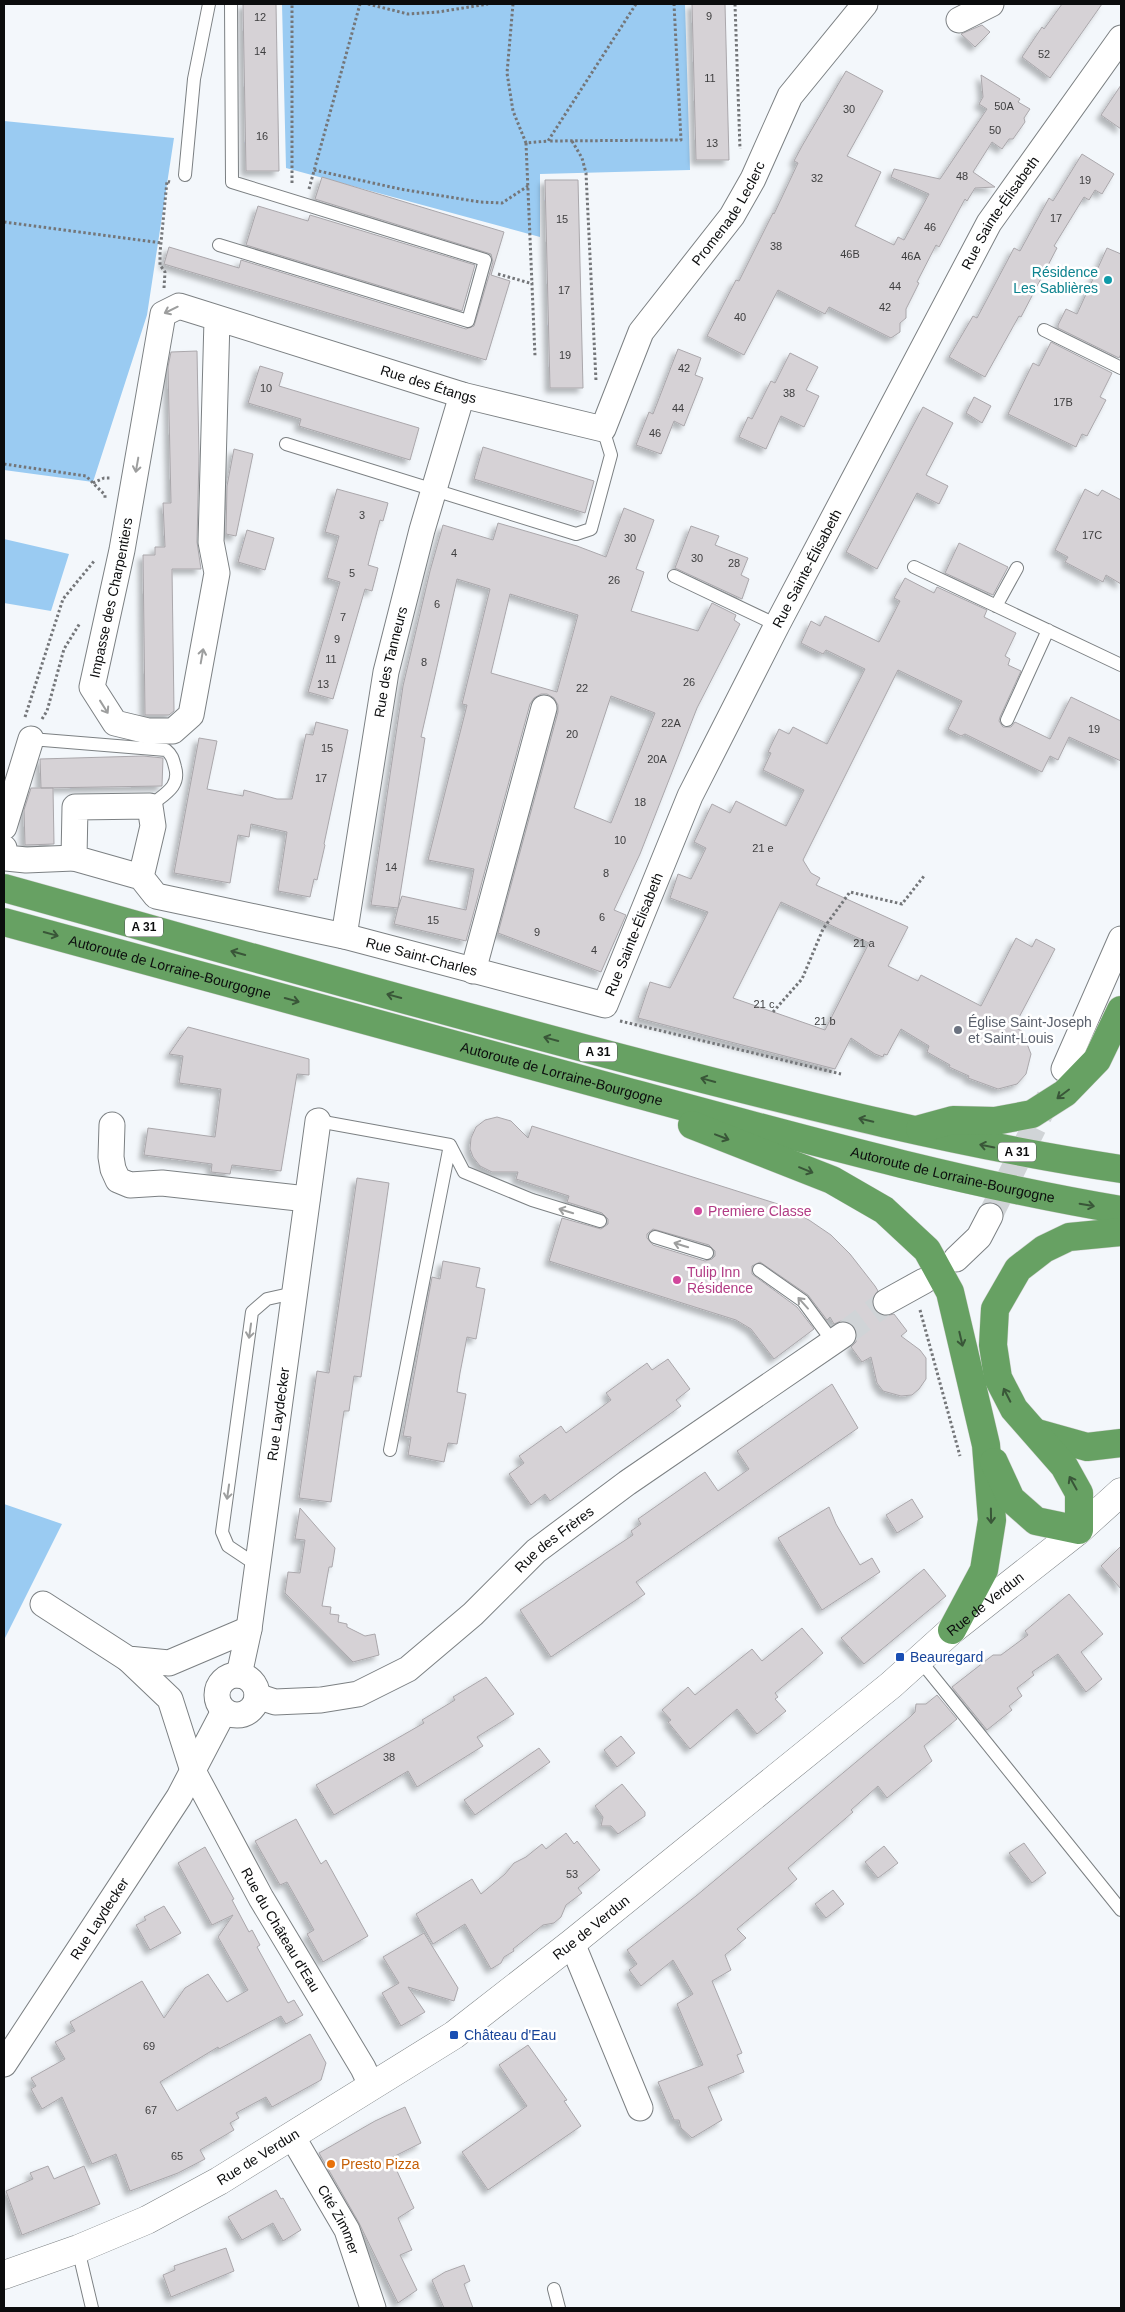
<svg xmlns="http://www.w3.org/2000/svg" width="1125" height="2312" viewBox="0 0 1125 2312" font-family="Helvetica,sans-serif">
<defs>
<filter id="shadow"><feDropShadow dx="-4.5" dy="4.5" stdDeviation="2.5" flood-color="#0004"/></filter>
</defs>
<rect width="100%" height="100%" fill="#f3f7fb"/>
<path fill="#9acbf2" d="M282 4H685L690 170 540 174V237L286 168Z
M4 121 174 138 147 315 93 482 4 470Z
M4 539 69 554 51 611 4 603Z
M4 1504 62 1524 4 1640Z"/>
<path fill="#d6d2d6" stroke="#aaa7ab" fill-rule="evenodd" filter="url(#shadow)" d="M243 4H276L279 171H246Z
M692 4H725L729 160H696Z
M1062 4H1102L1050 78 1022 57 1042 27 1044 29Z
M982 25 990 32 975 47 961 34Z
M846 71 883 91 847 156 881 172 855 226 894 245 898 237 904 240 929 194 891 177 894 169 940 179 987 109 979 104 983 97 981 75 1020 99 1018 102 1030 109 1024 118 1025 122 1013 139H1009L1002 149 992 142 973 172 995 187 975 188 967 201 965 199 939 247 936 245 917 282 919 283 906 309V318L900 323V332L891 338 829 307 825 314 778 290 744 355 707 336 736 280 739 281 773 213 774 214 798 163 794 161 802 146Z
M1121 85V129L1101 115Z
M1082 154 1114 174 1102 194 1095 190 1089 200 1084 197 1054 246 1057 248 1021 317 1019 316 985 377 949 357 973 316 977 318 1014 248 1020 251 1049 198 1053 201Z
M322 177 504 232 491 275 510 281 486 360 164 264 169 247 239 268 241 260 466 329 474 326 493 262 491 254 315 199Z
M545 180H578L583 388H550Z
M258 206 308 221 310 215 475 265 462 311 246 245Z
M1107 248 1121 254V354L1119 358 1058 328V325L1066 309 1077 314Z
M1051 342 1112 373 1100 397 1106 400 1087 436 1082 434 1076 447 1008 414 1033 363 1039 366Z
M678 349 701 358 695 375 703 378 684 426 674 421 661 454 636 445 649 412 653 414Z
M197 351 199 456 197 542 201 569H172L174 711 169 715H145L143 555H155V547H165L163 503H171L168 367 171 352Z
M790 353 818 367 806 390 819 396 804 427 781 416 766 449 739 437 748 417 752 419 771 381 775 383Z
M260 366 283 373 279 386 419 428 410 460 299 426 301 419 248 403Z
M974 397 991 406 982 423 966 413Z
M923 407 953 423 926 475 948 486 939 504 917 493 877 569 846 552Z
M483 447 594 481 585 513 474 479Z
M234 449 253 454 236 536 226 534 227 486Z
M337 489 388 503 383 521 380 520 368 565 378 568 372 591 365 589 333 699 308 692 340 582 327 578 339 536 325 532Z
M1085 489 1098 496 1102 490 1121 500V584L1106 575 1103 582 1065 562 1068 557 1055 550Z
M624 508 654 520 636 569 644 572 631 611 698 631 712 603 736 615 734 620 740 624 697 708 640 854 614 910 626 915 601 972 498 933 558 712V705L554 698 547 694H541L534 698 530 704 466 941 394 924 398 908 371 905 403 686 430 571 443 525 493 540 498 523 577 546 606 557ZM457 579 490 589 462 704 467 705 428 860 474 869 466 910 402 896 398 908 425 738 421 737ZM510 594 578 615 557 692 491 673ZM611 696 655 713 611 823 574 808Z
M691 526 719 536 715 545 748 558 741 575 749 579 742 599 675 568Z
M247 530 274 538 265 570 238 562Z
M959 543 1008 567 993 595 945 573Z
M905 578 934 593 937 587 987 610 984 617 1016 633 1005 656 1010 659 1008 665 1021 671 1000 717 999 721 1003 727H1011L1015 722 1050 739 1071 697 1121 721V761L1069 737 1058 760 1050 756 1042 772 965 734 961 736 948 729 962 701 898 670 803 860 811 873 820 878 816 885 908 927 888 966 918 981 921 975 981 1006 1016 938 1032 947 1036 939 1055 949 1014 1027 1022 1031 1031 1054 1026 1074 1017 1084 998 1089 968 1078 969 1076 949 1067 950 1065 927 1052 929 1046 901 1029 887 1055 884 1054 883 1057 875 1054 851 1038 835 1069 638 1018 650 982 670 988 708 912 670 898 678 874 691 879 706 848 694 842 712 804 730 813 736 801 786 826 804 790 763 770 771 753 768 752 779 729 789 734 793 727 827 744 865 669 826 650 823 654 801 643 811 621 820 626 825 616 879 642 900 601 894 598ZM781 902 869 943 825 1030 733 998Z
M316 722 348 730 324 844 325 845 317 880 314 879 310 897 278 891 287 832 251 824 249 837 238 835 230 883 174 873 199 738 217 741 207 789 243 796 244 790 277 799H292L306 734 313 735Z
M143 756 163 758 162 786 41 788 40 759Z
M31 788H53L54 844 25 845 24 810Z
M188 1027 309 1059V1075L297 1074 281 1171 232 1165 230 1174 211 1172 212 1164 144 1155 148 1128 215 1137 221 1089 179 1083 183 1056 169 1054Z
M497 1117 511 1121 528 1138 532 1126 781 1205 809 1220 831 1235 850 1254 875 1286 878 1291 872 1301 873 1308 878 1314 885 1316 894 1314 907 1331 901 1336 920 1350 926 1358V1379L919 1389 912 1395 901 1396 883 1391 877 1383 871 1357 862 1362 851 1347 856 1342 857 1334 855 1327 849 1322 841 1321 834 1324 830 1317 827 1320 808 1295 760 1262 752 1266V1274L797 1307 814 1329 774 1359 751 1329 736 1320 549 1261 562 1218 601 1229 608 1224V1219L602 1213 567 1202 569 1196 516 1179 518 1172H492L480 1166 473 1157 470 1149 471 1138 476 1127 485 1120ZM653 1229 709 1245 715 1251V1256L712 1259 705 1261 653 1245 647 1238V1234Z
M357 1178 389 1183 361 1377 354 1376 349 1411H344L331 1502 299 1498 317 1371 329 1373Z
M443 1261 480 1268 476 1287 485 1289 476 1339 467 1337 460 1373 457 1392 466 1394 457 1444 448 1443 444 1462 408 1455 411 1437 403 1436 432 1277 440 1279Z
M668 1359 690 1389 676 1400 681 1406 550 1501 545 1494 531 1505 509 1474 524 1463 519 1456 561 1426 566 1433 595 1412 611 1400 606 1393 647 1363 652 1370Z
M832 1384 858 1428 636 1582 645 1594 551 1657 520 1610 633 1535 631 1531 641 1524 638 1519 705 1472 718 1491 749 1469 737 1451Z
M912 1499 923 1517 897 1533 886 1515Z
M829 1507 836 1524 860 1565 872 1558 880 1572 822 1610 778 1538Z
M300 1508 335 1548 332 1567H329L322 1606 331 1607 330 1614 339 1615 338 1622 347 1624V1627L365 1636 375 1634 379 1655 353 1662 285 1593 288 1572 300 1573 305 1540 295 1539Z
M1121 1546V1589L1101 1566Z
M924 1569 946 1596 864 1664 841 1638Z
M1069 1594 1103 1634 1081 1652 1102 1679 1086 1692 1058 1654 1032 1672 1034 1675 1017 1688 1022 1696 1009 1706 1012 1710 987 1730 952 1687 993 1655H1001L1028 1635 1025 1631Z
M802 1628 823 1653 775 1693 778 1697 775 1699 786 1711 757 1734 737 1709 690 1749 668 1722 671 1720 662 1710 688 1687 695 1695 752 1649 762 1661Z
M486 1677 514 1714 477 1737 483 1746 417 1787 408 1771 334 1815 316 1785 424 1723 422 1720 455 1700 453 1697Z
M937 1695 957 1719 924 1746 932 1761 887 1798 878 1786 851 1810 853 1812 788 1868 797 1879 737 1929 746 1938 725 1955 731 1970 712 1981 742 2053 737 2055 744 2072 708 2087 722 2120 692 2138 681 2128 679 2120H674L658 2082 703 2065 677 2004 693 1994 673 1960 641 1986 629 1970 637 1964 627 1950 696 1896 911 1716 915 1712 916 1704H926Z
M621 1736 635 1753 617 1767 604 1750Z
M539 1748 550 1762 475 1815 464 1800Z
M622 1784 645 1812V1816L618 1834 611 1826H601L603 1817 595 1806Z
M296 1819 321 1864 326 1860 368 1936 323 1962 307 1934 314 1930 287 1882 280 1885 255 1841Z
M566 1833 574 1844 577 1841 600 1870 578 1888 582 1893 566 1905 561 1917 554 1923 543 1925 513 1949 514 1951 504 1957 501 1963 491 1969 465 1924 433 1944 416 1914 472 1879 481 1894 505 1874 514 1863 526 1857 542 1844 546 1849Z
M1024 1843 1046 1873 1032 1883 1009 1853Z
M884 1846 898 1863 878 1878 865 1862Z
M205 1847 234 1899 232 1900 249 1932 252 1930 260 1945 257 1947 288 2003 294 2000 303 2015 286 2024 281 2016 219 2049 218 2047 160 2082 177 2111 310 2034 326 2063 321 2080 272 2107 266 2097 236 2113 239 2118 230 2123 234 2130 200 2150 205 2159 178 2173 130 2191 116 2154 92 2164 62 2097 42 2109 31 2089 36 2086 31 2078 65 2059 55 2042 75 2031 70 2022 142 1981 164 2018 185 1988 208 1974 227 2002 248 1990 218 1937 233 1915 212 1925 178 1863Z
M833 1890 844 1904 826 1918 815 1904Z
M164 1906 181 1933 150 1950 136 1925 146 1920 144 1917Z
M424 1933 458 1988 454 2001 408 1987 425 2012 401 2026 382 1993 399 1983 383 1957Z
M528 2045 567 2100 564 2101 581 2126 488 2190 462 2152 527 2106 499 2065Z
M405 2107 421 2143 391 2158 414 2208 398 2218 412 2250 400 2255 417 2290 398 2303 359 2223 319 2153 375 2121Z
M48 2166 54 2179 84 2166 100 2204 22 2235 6 2191 33 2179 30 2173Z
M276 2190 281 2199 283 2198 301 2230 283 2241 273 2223 242 2240 228 2217Z
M226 2248 234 2271 171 2297 163 2275 175 2270 174 2266Z
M464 2265 470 2281 464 2284 473 2308H444L432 2280 445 2272Z"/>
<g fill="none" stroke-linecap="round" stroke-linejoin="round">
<path stroke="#d0d4d7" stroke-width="25" stroke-dasharray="25 12" stroke-linecap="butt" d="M990 1216 1049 1097
M843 1335 886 1302"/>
<defs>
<path id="lane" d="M185 175 194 79 209 4
M219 245 468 321 485 260 232 182 231 4
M1044 330 1121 368
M286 444 576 534 591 529 611 455 603 429
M914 567 1121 665
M674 576 777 625
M996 606 1017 568
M1007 720 1048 630
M31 739 166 750C172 755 173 759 175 767 181 787 164 794 150 806
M318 1121 450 1145 464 1172 532 1200 600 1221
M655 1237 707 1253
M759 1270 803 1301 833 1342
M390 1450 450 1145
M258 1566 228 1546 222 1532 252 1312 267 1299 294 1293
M919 1659 1121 1910
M78 2249 92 2308
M554 2289 559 2308"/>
<g id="street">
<path d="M959 20 991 4"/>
<path id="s1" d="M217 319 211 542 217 573 191 715 173 731H148L115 723 92 687 122 550 163 314 179 306 462 395 603 429 641 332 732 216 753 179 790 96 865 4"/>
<path d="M4 827 31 739"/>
<path d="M4 848 6 858 26 860 74 858"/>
<path id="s2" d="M141 877 74 858 75 807 150 806 153 826 141 877 156 896 344 936 605 1005 690 796 777 625 989 223 1121 38"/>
<path id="s3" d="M344 936 386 672 422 530 462 395"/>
<path d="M473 971 544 708"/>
<path d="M1064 1069 1121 939"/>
<path d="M112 1125 111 1157 113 1169 118 1180 130 1185 162 1183 307 1199"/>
<path d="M956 1259 979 1237 990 1216"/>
<path d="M886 1302 924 1281"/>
<path d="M43 1604 128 1659 169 1663 249 1629"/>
<path id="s4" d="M128 1659 170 1699 193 1771 261 1898 363 2068 371 2085"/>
<path id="s5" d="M239 1675 249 1629 318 1121"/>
<circle cx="237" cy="1695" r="20"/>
<path id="s6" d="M257 1696 275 1702 321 1700 358 1694 408 1669 473 1614 536 1551 627 1483 843 1335"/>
<path d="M572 1943 640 2108"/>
<path id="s7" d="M4 2064 179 1797 224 1711"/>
<path id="s8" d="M292 2136 347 2230 373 2308"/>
</g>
<g id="secondary">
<path id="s9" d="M4 2275 78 2249 147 2220 219 2181 454 2035 572 1943 891 1685 952 1630 1079 1530 1121 1492"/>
</g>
<g id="highway">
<path d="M4 888C220 948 435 1010 652 1066 807 1106 962 1145 1121 1169"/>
<path id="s10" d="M4 922C211 978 418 1035 625 1091 789 1135 954 1182 1121 1210"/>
<path d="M692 1125 832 1180 884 1210 927 1250 950 1292 986 1445 992 1520 984 1570 952 1630"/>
<path d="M920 1129 953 1120 995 1121 1032 1114 1065 1093 1097 1060 1121 1010"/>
<path d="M1037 1433 1087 1447 1121 1443"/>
<path d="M994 1462 1011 1499 1036 1521 1079 1530V1493L1064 1466 1014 1409 998 1378 993 1345 995 1309 1018 1269 1044 1249 1069 1237 1121 1232"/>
</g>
</defs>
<use href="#lane" stroke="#7c8083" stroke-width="14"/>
<use href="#street" stroke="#7c8083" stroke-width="27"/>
<use href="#secondary" stroke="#7c8083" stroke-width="29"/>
<use href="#highway" stroke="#d3d3d3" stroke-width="29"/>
<path stroke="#747679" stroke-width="3" stroke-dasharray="2.5 2.5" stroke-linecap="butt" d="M368 4 408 14 438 12 488 4
M513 4 507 73 513 111 526 143 548 141
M636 4 548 141 681 140 674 4
M735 4 740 149
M572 141 582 158 586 173 596 381
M526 143 535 356
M314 170 400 189 480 202 502 203 528 186
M292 183V4
M309 189 360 4
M4 222 162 243
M498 274 533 284
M164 288 165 272 160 265V253L167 181 170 182
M4 464 86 476 105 495V498
M93 483 104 478H111
M25 717 63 599 95 560
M42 719 47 711 64 649 80 623
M773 1012 802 979 823 929 850 892 902 904 924 876
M620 1021 841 1074
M920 1310 960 1456"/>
<use href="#lane" stroke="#fff" stroke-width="12"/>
<use href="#street" stroke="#fff" stroke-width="25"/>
<use href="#secondary" stroke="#fff" stroke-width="28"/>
<use href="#highway" stroke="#67a163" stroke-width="28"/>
</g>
<defs><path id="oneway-shaft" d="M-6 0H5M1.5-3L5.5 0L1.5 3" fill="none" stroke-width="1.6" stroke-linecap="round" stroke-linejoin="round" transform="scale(1.25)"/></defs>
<g stroke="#9d9e9e">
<use href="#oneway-shaft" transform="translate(171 310) rotate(154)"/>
<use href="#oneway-shaft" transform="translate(137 465) rotate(100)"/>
<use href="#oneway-shaft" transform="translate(202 656) rotate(-80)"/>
<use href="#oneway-shaft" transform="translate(104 707) rotate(58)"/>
<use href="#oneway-shaft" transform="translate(566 1211) rotate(-163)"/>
<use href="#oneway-shaft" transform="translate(681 1245) rotate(-163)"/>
<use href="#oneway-shaft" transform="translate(803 1303) rotate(-132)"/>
<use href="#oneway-shaft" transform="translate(250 1331) rotate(98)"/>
<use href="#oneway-shaft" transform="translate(228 1492) rotate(98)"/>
</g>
<g stroke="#395638">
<use href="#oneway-shaft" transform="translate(51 934) rotate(15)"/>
<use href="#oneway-shaft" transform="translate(238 953) rotate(-164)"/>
<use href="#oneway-shaft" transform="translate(394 996) rotate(-165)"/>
<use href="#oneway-shaft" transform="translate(292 1000) rotate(15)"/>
<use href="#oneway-shaft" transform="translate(551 1039) rotate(-165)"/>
<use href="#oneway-shaft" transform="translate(708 1080) rotate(-165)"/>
<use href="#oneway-shaft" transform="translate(1063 1094) rotate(143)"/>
<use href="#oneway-shaft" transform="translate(866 1120) rotate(-167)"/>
<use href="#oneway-shaft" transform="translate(722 1137) rotate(21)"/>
<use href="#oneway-shaft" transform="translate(987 1146) rotate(-169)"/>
<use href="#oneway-shaft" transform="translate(806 1170) rotate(22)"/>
<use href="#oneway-shaft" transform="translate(1087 1205) rotate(10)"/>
<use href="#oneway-shaft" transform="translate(961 1339) rotate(77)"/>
<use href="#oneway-shaft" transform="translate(1007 1395) rotate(-117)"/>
<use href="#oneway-shaft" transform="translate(1073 1483) rotate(-119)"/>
<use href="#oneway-shaft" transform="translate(991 1516) rotate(89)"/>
</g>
<circle fill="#0f9aa8" stroke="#fff" stroke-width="2" cx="1108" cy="280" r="5"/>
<circle fill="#6b7280" stroke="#fff" stroke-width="2" cx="958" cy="1030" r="5"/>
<g fill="#d1479c" stroke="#fff" stroke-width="2">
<circle cx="698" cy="1211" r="5"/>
<circle cx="677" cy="1280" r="5"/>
</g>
<g fill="#1a4fb4" stroke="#fff" stroke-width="2">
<rect x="895" y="1652" width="10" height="10" rx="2.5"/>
<rect x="449" y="2030" width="10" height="10" rx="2.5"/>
</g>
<circle fill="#e8710a" stroke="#fff" stroke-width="2" cx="331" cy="2164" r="5"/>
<g text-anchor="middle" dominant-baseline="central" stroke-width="5" stroke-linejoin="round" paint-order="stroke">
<g font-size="11" fill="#3e3e3f">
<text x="709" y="16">9</text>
<text x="260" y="17">12</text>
<text x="260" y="51">14</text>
<text x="1044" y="54">52</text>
<text x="710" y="78">11</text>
<text x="1004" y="106">50A</text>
<text x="849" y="109">30</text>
<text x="995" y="130">50</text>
<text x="262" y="136">16</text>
<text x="712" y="143">13</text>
<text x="962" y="176">48</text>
<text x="817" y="178">32</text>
<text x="1085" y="180">19</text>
<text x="1056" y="218">17</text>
<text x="562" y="219">15</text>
<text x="930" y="227">46</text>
<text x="776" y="246">38</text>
<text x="850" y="254">46B</text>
<text x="911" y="256">46A</text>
<text x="895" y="286">44</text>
<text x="564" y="290">17</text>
<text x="885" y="307">42</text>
<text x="740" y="317">40</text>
<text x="565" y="355">19</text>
<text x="684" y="368">42</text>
<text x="266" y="388">10</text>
<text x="789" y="393">38</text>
<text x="1063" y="402">17B</text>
<text x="678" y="408">44</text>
<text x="655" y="433">46</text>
<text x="362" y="515">3</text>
<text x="1092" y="535">17C</text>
<text x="630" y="538">30</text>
<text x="454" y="553">4</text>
<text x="697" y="558">30</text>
<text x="734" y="563">28</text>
<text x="352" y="573">5</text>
<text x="614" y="580">26</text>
<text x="437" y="604">6</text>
<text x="343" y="617">7</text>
<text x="337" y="639">9</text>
<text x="331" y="659">11</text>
<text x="424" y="662">8</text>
<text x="689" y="682">26</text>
<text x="323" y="684">13</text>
<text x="582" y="688">22</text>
<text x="671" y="723">22A</text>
<text x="1094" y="729">19</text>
<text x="572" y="734">20</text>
<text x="327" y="748">15</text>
<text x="657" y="759">20A</text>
<text x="321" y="778">17</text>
<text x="640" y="802">18</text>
<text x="620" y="840">10</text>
<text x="763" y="848">21 e</text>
<text x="391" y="867">14</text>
<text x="606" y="873">8</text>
<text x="602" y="917">6</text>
<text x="433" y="920">15</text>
<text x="537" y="932">9</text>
<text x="864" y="943">21 a</text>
<text x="594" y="950">4</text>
<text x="764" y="1004">21 c</text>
<text x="825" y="1021">21 b</text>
<text x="389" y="1757">38</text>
<text x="572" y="1874">53</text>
<text x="149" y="2046">69</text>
<text x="151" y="2110">67</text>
<text x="177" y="2156">65</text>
</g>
<g fill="#fff" stroke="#545556" stroke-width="1">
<rect x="125" y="917.5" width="38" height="19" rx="4"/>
<rect x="579" y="1042.5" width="38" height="19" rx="4"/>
<rect x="998" y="1142.5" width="38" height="19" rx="4"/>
</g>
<g font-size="12" font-weight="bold" fill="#0b0c0d">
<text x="144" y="927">A 31</text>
<text x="598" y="1052">A 31</text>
<text x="1017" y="1152">A 31</text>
</g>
<g font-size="14" fill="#0b0c0d" stroke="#fff">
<text stroke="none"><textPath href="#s1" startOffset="1616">Promenade Leclerc</textPath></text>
<text stroke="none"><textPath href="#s2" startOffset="1641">Rue Sainte-Élisabeth</textPath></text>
<text stroke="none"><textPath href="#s1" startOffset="1184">Rue des Étangs</textPath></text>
<text stroke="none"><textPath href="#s2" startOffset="1236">Rue Sainte-Élisabeth</textPath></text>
<text stroke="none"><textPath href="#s1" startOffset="616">Impasse des Charpentiers</textPath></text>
<text stroke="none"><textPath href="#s3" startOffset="278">Rue des Tanneurs</textPath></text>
<text stroke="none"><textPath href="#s2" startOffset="831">Rue Sainte-Élisabeth</textPath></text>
<text stroke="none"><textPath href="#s2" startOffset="565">Rue Saint-Charles</textPath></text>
<text stroke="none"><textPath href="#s10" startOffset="172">Autoroute de Lorraine-Bourgogne</textPath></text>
<text stroke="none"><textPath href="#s10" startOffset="578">Autoroute de Lorraine-Bourgogne</textPath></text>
<text stroke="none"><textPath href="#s10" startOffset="982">Autoroute de Lorraine-Bourgogne</textPath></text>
<text stroke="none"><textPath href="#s5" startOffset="264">Rue Laydecker</textPath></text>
<text stroke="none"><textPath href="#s6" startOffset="354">Rue des Frères</textPath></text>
<text stroke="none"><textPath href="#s9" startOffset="1196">Rue de Verdun</textPath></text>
<text stroke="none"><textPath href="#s7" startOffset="174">Rue Laydecker</textPath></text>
<text stroke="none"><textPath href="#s9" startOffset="686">Rue de Verdun</textPath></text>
<text stroke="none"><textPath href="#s4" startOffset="315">Rue du Château d'Eau</textPath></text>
<text stroke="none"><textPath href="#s9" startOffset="281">Rue de Verdun</textPath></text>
<text stroke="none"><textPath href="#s8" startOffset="96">Cité Zimmer</textPath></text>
</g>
<g font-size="14" fill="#0d838f" stroke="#fff" text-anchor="end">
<text x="1098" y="272">Résidence<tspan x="1098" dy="16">Les Sablières</tspan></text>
</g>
<g font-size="14" fill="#5b616d" stroke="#fff" text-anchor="start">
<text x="968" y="1022">Église Saint-Joseph<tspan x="968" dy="16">et Saint-Louis</tspan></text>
</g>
<g font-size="14" fill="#b23c85" stroke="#fff" text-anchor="start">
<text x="708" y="1211">Premiere Classe</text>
<text x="687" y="1272">Tulip Inn<tspan x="687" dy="16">Résidence</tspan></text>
</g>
<g font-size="14" fill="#164399" stroke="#fff" text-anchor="start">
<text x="910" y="1657">Beauregard</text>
<text x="464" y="2035">Château d'Eau</text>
</g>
<g font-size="14" fill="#c56008" stroke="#fff" text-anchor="start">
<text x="341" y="2164">Presto Pizza</text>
</g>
</g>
<rect width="1125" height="2312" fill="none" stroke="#0b0c0d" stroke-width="10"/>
</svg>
